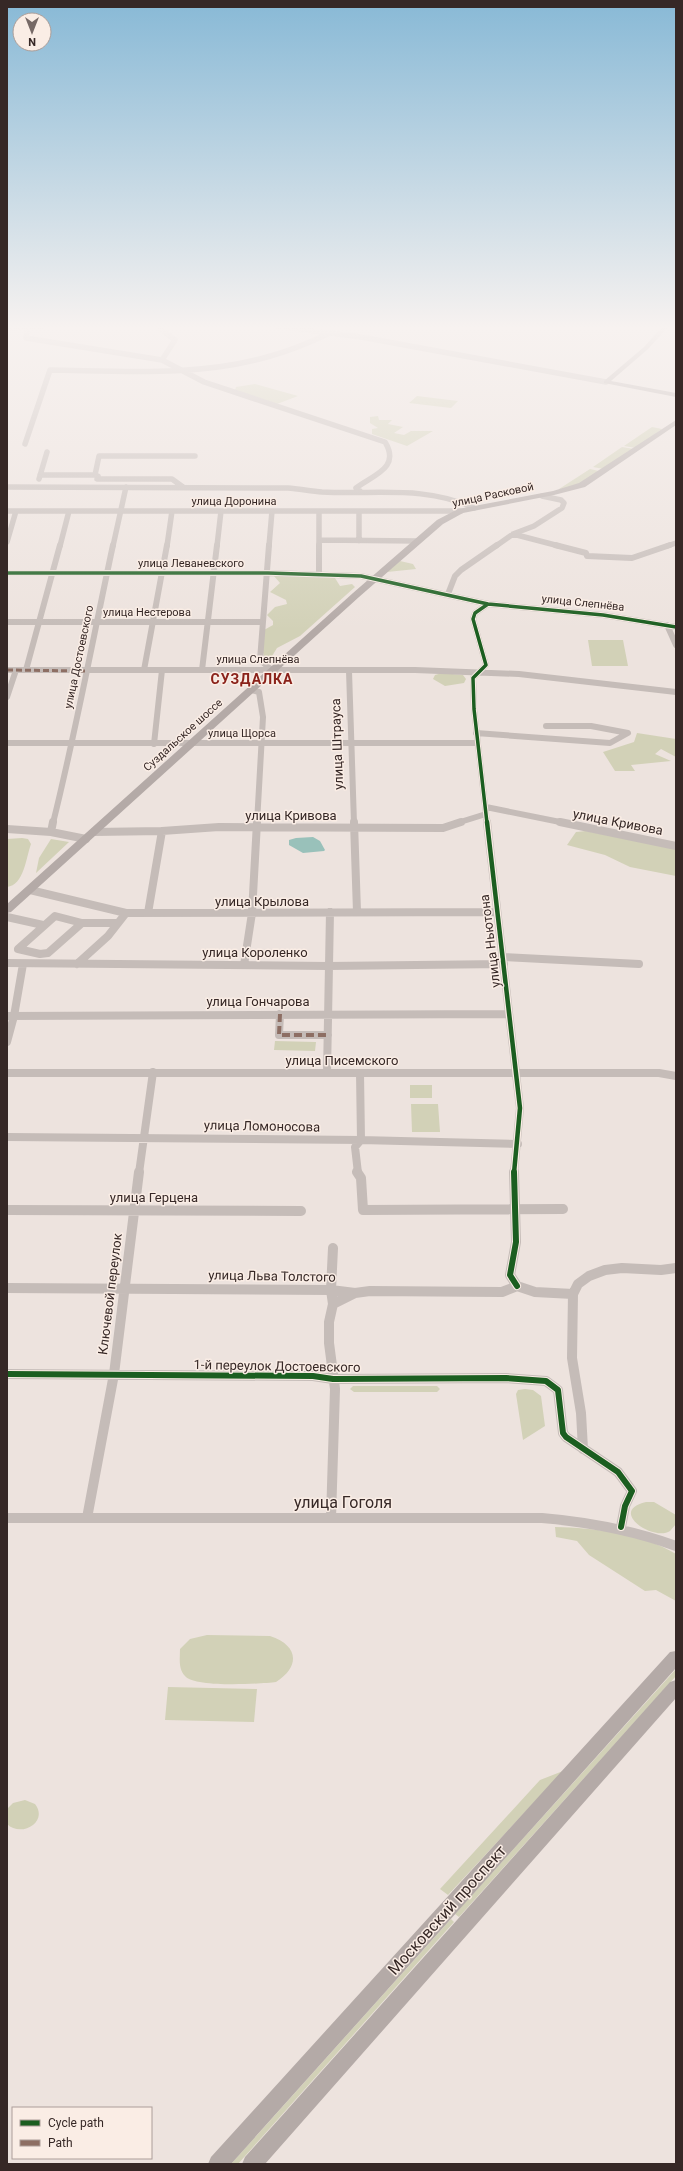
<svg xmlns="http://www.w3.org/2000/svg" width="683" height="2171" viewBox="0 0 683 2171" font-family="Roboto,sans-serif">
<rect width="100%" height="100%" fill="#ede3de"/>
<path fill="#d2d1b7" d="M255 384 298 396 277 404 235 390 236 387Z
M417 396 458 401 451 408 409 403Z
M378 416 379 420H392L388 424 403 427 394 433 404 435 411 431H433L407 446 372 434V429L378 428 370 423V417Z
M652 427 662 429 636 448 624 446Z
M622 447 634 449 604 469 593 467Z
M590 469 599 471C589 478 571 493 559 489Z
M400 561 413 564 416 569 387 572Z
M274 576 335 578 340 586 352 584 355 587 300 636 277 648 269 661H265L262 648 264 630 273 625V621L267 615 275 607 287 604 286 600 270 592 280 583Z
M588 640H623L628 666H592Z
M442 673 463 675 466 679 464 683 445 686 433 679 435 675Z
M637 733 676 739V757L661 749 655 754 671 761 631 765 635 771H615L603 752 634 742Z
M586 831 676 849V876L630 867 605 855 567 845 576 832Z
M22 838 28 839 31 844C26 858 24 885 7 887V839Z
M51 839 69 842 36 873 39 858Z
M275 1041 316 1042 315 1051 274 1050Z
M410 1085H432V1098H410Z
M411 1104H438L440 1132H412Z
M353 1386H437L440 1389 437 1392H354L350 1389Z
M525 1389 533 1390 541 1396 545 1426 523 1440 516 1394 518 1390Z
M646 1502H654L676 1515V1524C674 1526 672 1529 670 1531 654 1542 607 1511 646 1502Z
M555 1527C595 1528 641 1533 676 1554V1601L656 1590 645 1591 589 1555 577 1541 556 1537Z
M207 1635 270 1636C298 1645 301 1666 276 1682 260 1684 195 1688 185 1676 178 1669 180 1658 180 1649L190 1639Z
M676 1669V1676L459 1917 455 1914Z
M168 1687 257 1689 254 1722 165 1720Z
M563 1771 448 1895 440 1889 540 1780Z
M25 1800 35 1804C49 1822 21 1838 7 1824V1809L13 1803Z
M451 1919 454 1922 238 2164H231Z"/>
<path fill="#99c1ba" d="M313 837 320 841 325 850 324 851 303 853 289 845V840L296 838Z"/>
<g fill="none" stroke-linecap="round" stroke-linejoin="round">
<path stroke="#c5bcb8" stroke-width="5.5" d="M28 326 26 338 162 360 204 382 385 442C401 468 373 475 356 488L360 491
M157 326 175 340 162 360
M277 326 361 337 606 382
M7 328 43 326
M25 444 50 370C121 371 198 377 267 357 290 351 311 342 332 332
M40 475H95L99 456H195
M95 475 98 476 97 479H172L183 487
M39 479 47 452
M7 487 288 488C299 489 311 491 322 492 374 495 425 485 474 508
M7 511H461
M319 511V546
M359 511V541
M513 534 559 546
M319 540 417 541
M7 542 16 511
M60 546 69 511
M113 546 126 487
M167 546 172 511
M217 546 221 511
M269 546 272 511
M496 546 513 534 534 526 562 508 564 503 561 500 542 496
M667 546 676 543"/>
<path stroke="#c5bcb8" stroke-width="6" d="M269 545 260 660 273 671
M319 545V575
M555 545 586 553 587 556 632 558 670 545
M7 573H268L361 576 488 604 603 615 676 627
M448 594 455 576 461 570 497 545
M7 622H263
M667 625 676 645
M7 670H415L519 674 676 692
M26 670 60 545
M144 670 167 545
M202 670 217 545
M349 671 354 823
M251 690 259 692 263 717 257 823
M7 697 16 670
M476 733 610 743 628 733 591 726H546
M7 743H477
M154 744 162 670
M486 807 565 823
M53 823C76 731 93 638 113 545
M457 823 486 814
M487 823 474 709 473 678 486 665 473 619 475 613 488 604"/>
<path stroke="#c5bcb8" stroke-width="8" d="M354 822 357 912
M487 822 520 1108 514 1173
M560 822 676 846
M7 829 51 832 86 839
M51 832 53 822
M94 832 162 831 219 827 443 828 461 822
M30 890 126 913 497 912
M148 913 162 831
M55 916 82 923 48 953 40 954 18 949Z
M7 917 43 925
M82 923H118
M503 957 639 964
M7 963 328 966 504 964
M77 964 108 936 126 913
M244 965 252 913 257 822
M280 1014 279 1035H328
M7 1016 509 1014
M7 1042 14 1016 23 964
M7 1073H659L676 1076
M327 1073 330 912
M7 1137 361 1140 518 1144
M139 1173 153 1072
M358 1173 355 1147 361 1140 360 1073"/>
<path stroke="#c5bcb8" stroke-width="10" d="M357 1172 361 1178 363 1210 563 1209
M514 1172 516 1242 510 1275 517 1286
M7 1210 301 1211
M7 1288 331 1290 355 1293 370 1291 502 1292 517 1286 535 1292 573 1294
M333 1304 355 1293
M7 1374 313 1376 333 1379 506 1378 546 1381 558 1390 563 1433 566 1437 618 1472 632 1491 625 1506 621 1527
M583 1449 581 1413 572 1358 573 1294 578 1284 589 1276 605 1270 622 1268 661 1270 676 1268
M7 1518H542C589 1522 632 1530 676 1546
M87 1518 114 1374 139 1172
M331 1518 335 1389 329 1343V1322L333 1304 331 1290 333 1248"/>
<path fill="#b4aaa7" fill-rule="evenodd" d="M663 326H669L648 349 611 381 676 393V397L604 383V381L644 347Z
M676 420V425L585 487 554 495 463 513 443 524 359 597 11 912 7 913V904L353 593 437 520 458 509 553 491 579 483Z
M676 1651V1668L231 2164H208L211 2157 670 1652Z
M676 1680V1698L265 2164H242L245 2157 670 1682Z"/>
<path stroke="#8d6e63" stroke-width="3" stroke-dasharray="6 3" stroke-linecap="butt" d="M7 670 86 671"/>
<path stroke="#8d6e63" stroke-width="4" stroke-dasharray="8 4" stroke-linecap="butt" d="M280 1014 279 1035H328"/>
<defs>
<path id="cycleway-far2" d="M7 573H268L361 576 488 604 603 615 676 627
M487 823 474 709 473 678 486 665 473 619 475 613 488 604"/>
<path id="cycleway-far1" d="M487 822 520 1108 514 1173"/>
<path id="cycleway" d="M514 1172 516 1242 510 1275 517 1286
M7 1374 313 1376 333 1379 506 1378 546 1381 558 1390 563 1433 566 1437 618 1472 632 1491 625 1506 621 1527"/>
</defs>
<use href="#cycleway-far2" stroke="#faede5" stroke-width="5.5"/>
<use href="#cycleway-far1" stroke="#faede5" stroke-width="7"/>
<use href="#cycleway" stroke="#faede5" stroke-width="8"/>
<use href="#cycleway-far2" stroke="#1b5e20" stroke-width="3.5"/>
<use href="#cycleway-far1" stroke="#1b5e20" stroke-width="4.5"/>
<use href="#cycleway" stroke="#1b5e20" stroke-width="6"/>
</g>
<linearGradient id="sky" x2="0" y2="1"><stop stop-color="#88b9d6"/><stop offset="0.52" stop-color="#f7f2f0"/><stop offset="1" stop-color="#f7f2f0" stop-opacity="0"/></linearGradient>
<rect width="683" height="630" fill="url(#sky)"/>
<g text-anchor="middle" dominant-baseline="central" stroke-width="3" stroke-linejoin="round" paint-order="stroke">
<g font-size="11" fill="#362826" stroke="#faede5">
<text transform="translate(493 495) rotate(-12)">улица Расковой</text>
<text x="234" y="501">улица Доронина</text>
<text x="191" y="563">улица Леваневского</text>
<text transform="translate(583 603) rotate(6)">улица Слепнёва</text>
<text x="147" y="612">улица Нестерова</text>
<text transform="translate(79 657) rotate(-78)">улица Достоевского</text>
<text x="258" y="659">улица Слепнёва</text>
<text x="242" y="733">улица Щорса</text>
<text transform="translate(183 735) rotate(-42)">Суздальское шоссе</text>
</g>
<g font-size="13" fill="#362826" stroke="#faede5">
<text transform="translate(337 744) rotate(-92)">улица Штрауса</text>
<text x="291" y="815">улица Кривова</text>
<text transform="translate(618 822) rotate(11)">улица Кривова</text>
<text x="262" y="901">улица Крылова</text>
<text transform="translate(490 941) rotate(-97)">улица Ньютона</text>
<text x="255" y="952">улица Короленко</text>
<text x="258" y="1001">улица Гончарова</text>
<text x="342" y="1060">улица Писемского</text>
<text transform="translate(262 1126) rotate(1)">улица Ломоносова</text>
<text x="154" y="1197">улица Герцена</text>
<text transform="translate(272 1276) rotate(1)">улица Льва Толстого</text>
<text transform="translate(110 1294) rotate(-83)">Ключевой переулок</text>
<text transform="translate(277 1366) rotate(1)">1-й переулок Достоевского</text>
</g>
<g font-size="14" font-weight="bold" letter-spacing="1" fill="#8a221a" stroke="#faede5">
<text x="252" y="679">СУЗДАЛКА</text>
</g>
<g font-size="16" fill="#362826" stroke="#faede5">
<text x="343" y="1502">улица Гоголя</text>
<text transform="translate(447 1910) rotate(-48)">Московский проспект</text>
</g>
</g>
<rect width="683" height="2171" fill="none" stroke="#362826" stroke-width="16"/>
<rect x="12" y="2107" width="140" height="52" fill="#faede5" stroke="#ac9e99"/>
<rect x="20" y="2120" width="20" height="6" fill="#1b5e20" stroke="#ac9e99"/>
<text x="48" y="2127" font-size="12" fill="#362826">Cycle path</text>
<rect x="20" y="2140" width="20" height="6" fill="#8d6e63" stroke="#ac9e99"/>
<text x="48" y="2147" font-size="12" fill="#362826">Path</text>
<g transform="translate(32 32) rotate(180)"><circle r="19" fill="#faede5" stroke="#ac9e99"/>
<path d="M0-3L7 15L0 10L-7 15Z" fill="#766966"/>
<text y="-6" font-size="11" font-weight="bold" text-anchor="middle" fill="#362826">N</text>
</g>
</svg>
